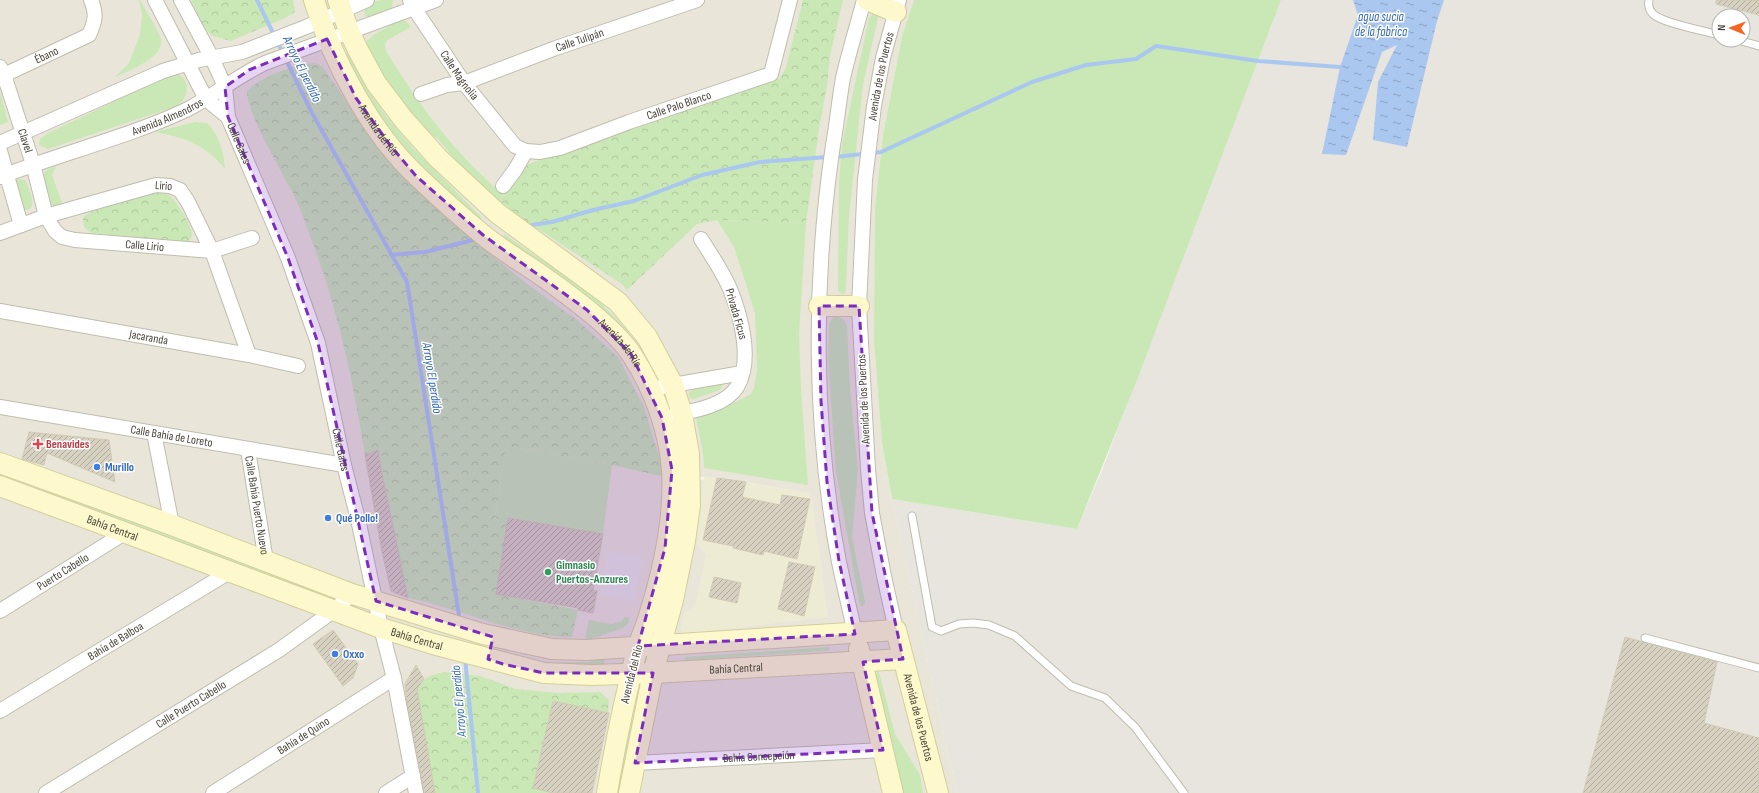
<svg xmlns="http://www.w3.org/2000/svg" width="1759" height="793" viewBox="0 0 1759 793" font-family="'Sofia Sans Condensed',sans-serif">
<defs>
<pattern id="park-crowns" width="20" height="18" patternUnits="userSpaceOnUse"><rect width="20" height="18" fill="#c9e8b5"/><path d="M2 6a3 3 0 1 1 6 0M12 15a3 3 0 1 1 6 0" fill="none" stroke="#aec89c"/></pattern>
<pattern id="water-ripples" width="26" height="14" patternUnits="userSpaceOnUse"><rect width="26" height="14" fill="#aac7ef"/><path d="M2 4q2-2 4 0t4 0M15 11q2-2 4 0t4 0" fill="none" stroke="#8ca3c3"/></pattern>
<pattern id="building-hatch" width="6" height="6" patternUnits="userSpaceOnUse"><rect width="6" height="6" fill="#d6d1c0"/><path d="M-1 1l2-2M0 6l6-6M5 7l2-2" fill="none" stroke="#b0ab9d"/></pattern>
</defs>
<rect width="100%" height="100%" fill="#f5f4eb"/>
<path fill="#e9e6d9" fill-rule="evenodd" d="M0 0H914L902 36 883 135 875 208V314L882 443 892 499 957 793H0ZM644 470 746 482 808 493 810 499Z"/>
<path fill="#e8e5df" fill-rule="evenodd" d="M1281 0H1759V793H957L892 499 1077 529 1101 473ZM1719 16H1743V40H1719Z"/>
<path fill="#eeebd5" d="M704 476 746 482 808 493 812 500 828 617 682 634 681 628 684 614 695 606 706 555 699 547 697 529Z"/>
<path fill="#c9e8b5" d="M139 0H140C145 9 159 32 161 39 165 58 128 71 115 77L129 63 140 35 142 14Z
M381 0H393L392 9 369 19 364 13 366 4Z
M914 0H1281L1137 380 1077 529 892 499 882 443 874 339 875 208 883 135 902 36Z
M873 14H877L878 18 863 84 849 216 846 288 845 293 842 294 838 291V283L839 183 842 144 869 18Z
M401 20 406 21 411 27 387 40 385 44 386 51C419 105 455 154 503 194L495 206 468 183 452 156 439 140 411 120 366 50 367 41 373 35Z
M343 54H348L368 91 386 116 413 148 481 217V220L453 201 383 126Z
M174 73C179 75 185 77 186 83 189 91 184 102 177 106L48 149 39 145 40 139 48 133 107 105 148 81Z
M0 91 8 122 0 125Z
M195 122 207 123C219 134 224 153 225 169 204 144 186 138 155 132Z
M57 165 52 175 63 205 53 206C47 195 40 184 45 171Z
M18 179 25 180C29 189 41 212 22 210L16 183Z
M717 220 806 223 799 334 801 389 808 485 704 468 703 453 696 418 703 412 736 402 751 394 754 388 757 369 755 313 734 247Z
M504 234 593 295 627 330 652 369 654 375 502 239Z
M834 316C842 318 844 318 847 326L850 389 858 470 852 537 865 602 864 606H860L836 472 828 361 829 324Z
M718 384H723L720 390 694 399 689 398V392L695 389Z
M506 446 612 465 603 534 495 516Z
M36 485H41L322 593 318 594 40 489Z
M624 617 630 618 628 624 623 628 589 640 585 638 589 620 612 624 622 621Z
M829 647V650L826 651 687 660 684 659 686 657Z
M498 652H504L542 663 589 662 592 658H600L604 660 605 664 603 669 541 668Z
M877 671 879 672 895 734 920 775 923 793H902L875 679Z
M637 700 640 701 633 724 619 793H614Z"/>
<path fill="url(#park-crowns)" d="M191 0H293L295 12 285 18 231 41 213 36 205 29Z
M803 0H843L830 56 827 86 819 129 806 223 717 220 697 224 627 290 622 284 523 219 499 200 528 164 780 78 786 67Z
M316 63 323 67 381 153 473 240 527 284 577 320 618 357 644 407 665 477 612 465 506 446 495 516 508 518 496 594 578 610 572 637C516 637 463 609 408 598L378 450 365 455C354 387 340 318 316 252 309 233 302 212 293 193 281 170 247 114 247 91 262 76 295 64 316 63Z
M149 192C156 192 164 191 170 196 176 200 194 229 192 236 191 239 188 242 186 244L177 245 92 233C84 229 83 226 83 217L91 212Z
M444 672 480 676 516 689 558 693 600 692 609 700 608 713 553 701 533 788 553 793H435L417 689C426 675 429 676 444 672Z"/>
<path fill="#e7e6e2" d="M608 552 643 557 634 601 600 594Z"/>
<path fill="url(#water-ripples)" d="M1353 0H1444L1437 21 1407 147 1373 140 1378 82 1397 45 1382 52 1346 155 1322 154 1340 67 1358 15Z"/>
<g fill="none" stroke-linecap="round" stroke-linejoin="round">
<path stroke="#aac7ef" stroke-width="4" d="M257 0 312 113 407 282 460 622
M835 157 881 152 1032 82 1086 65 1136 59 1156 46 1258 61 1340 67
M532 225 552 222 593 210 634 201 702 175 760 162 828 157
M391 255 425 252 473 240
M465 658 478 793"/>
</g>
<path fill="url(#building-hatch)" stroke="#d1cab4" d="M1716 0H1759V15L1716 4Z
M29 432 109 440 115 482 47 453 44 465 22 459Z
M378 450 381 468 408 598 391 591 382 552 365 455Z
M717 478 746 482 742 497 780 505 782 495 810 499 797 559 764 551 763 555 733 548V546L703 540Z
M508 518 603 534 593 590 597 591 593 613 578 610V608L496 594Z
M789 562 815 567 804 616 778 609Z
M714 577 741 583 737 603 709 597Z
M333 630 358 664 353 678 343 686 313 644Z
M1625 637 1717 662 1704 723 1759 738V793H1583Z
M416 665 424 679 417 689 435 793H424L407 703 405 684Z
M553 701 609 713 592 793H553L533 788Z"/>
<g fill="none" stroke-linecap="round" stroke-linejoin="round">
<defs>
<path id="lane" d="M1649 0C1648 5 1649 10 1653 14 1662 23 1705 31 1719 35
M1738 40 1759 46
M912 516 932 627 941 631 959 624 973 623 989 625 1015 636 1071 686 1105 698 1135 727 1184 793
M1645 638 1759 668"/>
<g id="street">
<path d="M155 0 206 99 228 117"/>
<path id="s1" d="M181 0 212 58 225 87 228 117 288 258 318 343 344 465 358 519 381 628 394 678 416 793"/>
<path id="s2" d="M410 0 414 8 464 83 515 146 526 151 540 152 560 148 629 122 771 74 790 0"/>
<path id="s3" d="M0 67 4 75 33 164 46 216 55 231 62 237 75 240 212 251 252 238"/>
<path id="s4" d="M4 75 89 35C95 22 97 14 91 0"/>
<path id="s5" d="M421 94 447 85 464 83 556 48 697 0"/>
<path d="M0 143 163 71 199 60 242 52 306 27 367 0"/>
<path d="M0 151 21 225"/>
<path id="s6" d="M0 177C61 153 126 138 186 110 214 96 237 76 265 63L436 0"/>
<path d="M503 186 515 170 526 151"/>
<path id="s7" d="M0 233 46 216 156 185 170 186 180 190 188 202 212 251 249 355"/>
<path id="s8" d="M0 311 249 355 298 366"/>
<path d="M650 389 742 373"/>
<path id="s9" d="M0 407 344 465"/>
<path d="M674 415C693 411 725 406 737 387 753 361 741 316 730 289 723 272 711 255 701 239"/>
<path d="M154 433 172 525"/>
<path id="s10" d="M248 450 266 561"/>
<path id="s11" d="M0 611 126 532"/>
<path id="s12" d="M896 630 884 576 872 513 868 469 859 306 865 180 874 106 883 58 899 0"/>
<path d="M855 634C850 610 844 586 839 562 813 427 813 280 833 145 837 123 839 100 843 78 849 52 857 26 864 0"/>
<path id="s13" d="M0 711 231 571"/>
<path id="s14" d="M635 763 883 750"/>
<path id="s15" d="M46 793 279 650 333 611 352 594"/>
<path id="s16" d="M213 793 394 678"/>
<path d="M386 793 413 776"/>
</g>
<g id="secondary">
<path id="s17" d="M314 0C333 62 371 133 418 177 439 197 460 216 482 234 502 251 526 264 548 280 574 299 614 328 632 355 654 389 669 430 672 470 675 520 663 572 648 619 645 629 640 639 637 650 625 697 615 745 607 793"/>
<path d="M338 0 349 31 358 50 376 83 404 120 438 158 497 213 618 302 647 337 673 385 682 414 689 454 690 505 685 541 673 600 653 673 629 793"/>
<path d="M867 0 896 12"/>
<path d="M819 306H859"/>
<path id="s18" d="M0 463 172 525 352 594 483 634 552 649 586 650 896 630 938 793"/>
<path id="s19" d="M0 486 381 628 433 644 544 673 592 675 653 673 903 659"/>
<path d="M859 649 893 793"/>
</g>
</defs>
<use href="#lane" stroke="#c0bdad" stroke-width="9"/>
<use href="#street" stroke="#c0bdad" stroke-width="16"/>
<use href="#secondary" stroke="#d3ce9b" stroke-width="22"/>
<use href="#lane" stroke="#fff" stroke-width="7"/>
<use href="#street" stroke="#fff" stroke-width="14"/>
<use href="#secondary" stroke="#fdf9cd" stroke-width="20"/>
</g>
<path fill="#7b2cbf" fill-opacity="0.2" stroke="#7b2cbf" stroke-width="3" stroke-dasharray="8 5" stroke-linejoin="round" d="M327 39 356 98 390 145 416 176 483 235 587 310 631 354 662 418 672 470 665 548 638 646 855 634 839 561 827 482 821 401 819 306H859L872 513 903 659 863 662 883 750 635 763 653 673H544L503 664 488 659 493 637 376 601 318 343 288 258 228 117 225 87 249 70Z"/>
<path fill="#e0444e" stroke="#fff" stroke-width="1.5" d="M36 438h4v4h4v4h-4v4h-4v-4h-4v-4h4z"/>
<g fill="#3f7fe0" stroke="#fff" stroke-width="1.5">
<circle cx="97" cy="467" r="4"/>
<circle cx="328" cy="518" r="4"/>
<circle cx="335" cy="654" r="4"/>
</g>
<circle fill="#2e9e5b" stroke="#fff" stroke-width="1.5" cx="548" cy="572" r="4"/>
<g text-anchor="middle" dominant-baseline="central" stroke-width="3" stroke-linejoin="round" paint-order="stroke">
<g font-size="12" fill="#494539" stroke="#fff">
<text stroke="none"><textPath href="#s5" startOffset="168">Calle Tulipán</textPath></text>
<text stroke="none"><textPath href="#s4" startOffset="47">Ébano</textPath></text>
<text stroke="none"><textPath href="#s2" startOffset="90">Calle Magnolia</textPath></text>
<text stroke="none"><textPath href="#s12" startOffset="558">Avenida de los Puertos</textPath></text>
<text stroke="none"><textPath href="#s2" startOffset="353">Calle Palo Blanco</textPath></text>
<text stroke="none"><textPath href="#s6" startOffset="178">Avenida Almendros</textPath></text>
<text stroke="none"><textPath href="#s17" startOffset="146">Avenida del Río</textPath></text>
<text stroke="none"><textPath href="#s3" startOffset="78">Clavel</textPath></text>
<text stroke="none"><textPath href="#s1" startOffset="156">Calle Gales</textPath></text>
<text stroke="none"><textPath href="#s7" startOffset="171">Lirio</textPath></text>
<text stroke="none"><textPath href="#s3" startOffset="266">Calle Lirio</textPath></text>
<text transform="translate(736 314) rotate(74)">Privada Ficus</text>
<text stroke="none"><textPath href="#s8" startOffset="151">Jacaranda</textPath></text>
<text stroke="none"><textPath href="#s17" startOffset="470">Avenida del Río</textPath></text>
<text transform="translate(864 399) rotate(-93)">Avenida de los Puertos</text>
<text stroke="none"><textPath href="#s9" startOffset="174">Calle Bahía de Loreto</textPath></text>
<text stroke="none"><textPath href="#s1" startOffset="480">Calle Gales</textPath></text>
<text stroke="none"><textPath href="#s10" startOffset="56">Calle Bahía Puerto Nuevo</textPath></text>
<text stroke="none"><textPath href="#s19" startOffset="120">Bahía Central</textPath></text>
<text stroke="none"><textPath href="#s11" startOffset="74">Puerto Cabello</textPath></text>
<text stroke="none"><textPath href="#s19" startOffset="444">Bahía Central</textPath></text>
<text stroke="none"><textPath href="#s13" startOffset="135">Bahía de Balboa</textPath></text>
<text stroke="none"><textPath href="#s19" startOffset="768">Bahía Central</textPath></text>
<text transform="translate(632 674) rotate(-76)">Avenida del Río</text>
<text stroke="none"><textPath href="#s15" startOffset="170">Calle Puerto Cabello</textPath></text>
<text stroke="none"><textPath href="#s18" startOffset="1018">Avenida de los Puertos</textPath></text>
<text stroke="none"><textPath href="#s16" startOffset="107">Bahía de Quino</textPath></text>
<text stroke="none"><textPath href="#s14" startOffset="124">Bahía Concepción</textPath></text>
</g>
<g font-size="12" font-weight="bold" fill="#be3a42" stroke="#fff" text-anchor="start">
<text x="46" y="444">Benavides</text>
</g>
<g font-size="12" font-weight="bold" fill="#366cbe" stroke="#fff" text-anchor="start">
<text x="105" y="467">Murillo</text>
<text x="336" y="518">Qué Pollo!</text>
<text x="343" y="654">Oxxo</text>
</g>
<g font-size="12" font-weight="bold" fill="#27864d" stroke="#fff" text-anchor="start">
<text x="556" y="565">Gimnasio<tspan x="556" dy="14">Puertos-Anzures</tspan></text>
</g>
<g font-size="13" font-style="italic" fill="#3369b4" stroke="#fff">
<text x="1381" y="17">agua sucia<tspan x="1381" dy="15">de la fabrica</tspan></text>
<text transform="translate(302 69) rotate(64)">Arroyo El perdido</text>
<text transform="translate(432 378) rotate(81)">Arroyo El perdido</text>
<text transform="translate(459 701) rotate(-95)">Arroyo El perdido</text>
</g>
</g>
<g transform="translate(1731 28) rotate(271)"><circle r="19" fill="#ffffff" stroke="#b6b5b0"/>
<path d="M0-3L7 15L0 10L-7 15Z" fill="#f56422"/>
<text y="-6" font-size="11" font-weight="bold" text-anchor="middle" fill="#494539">N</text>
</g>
</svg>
